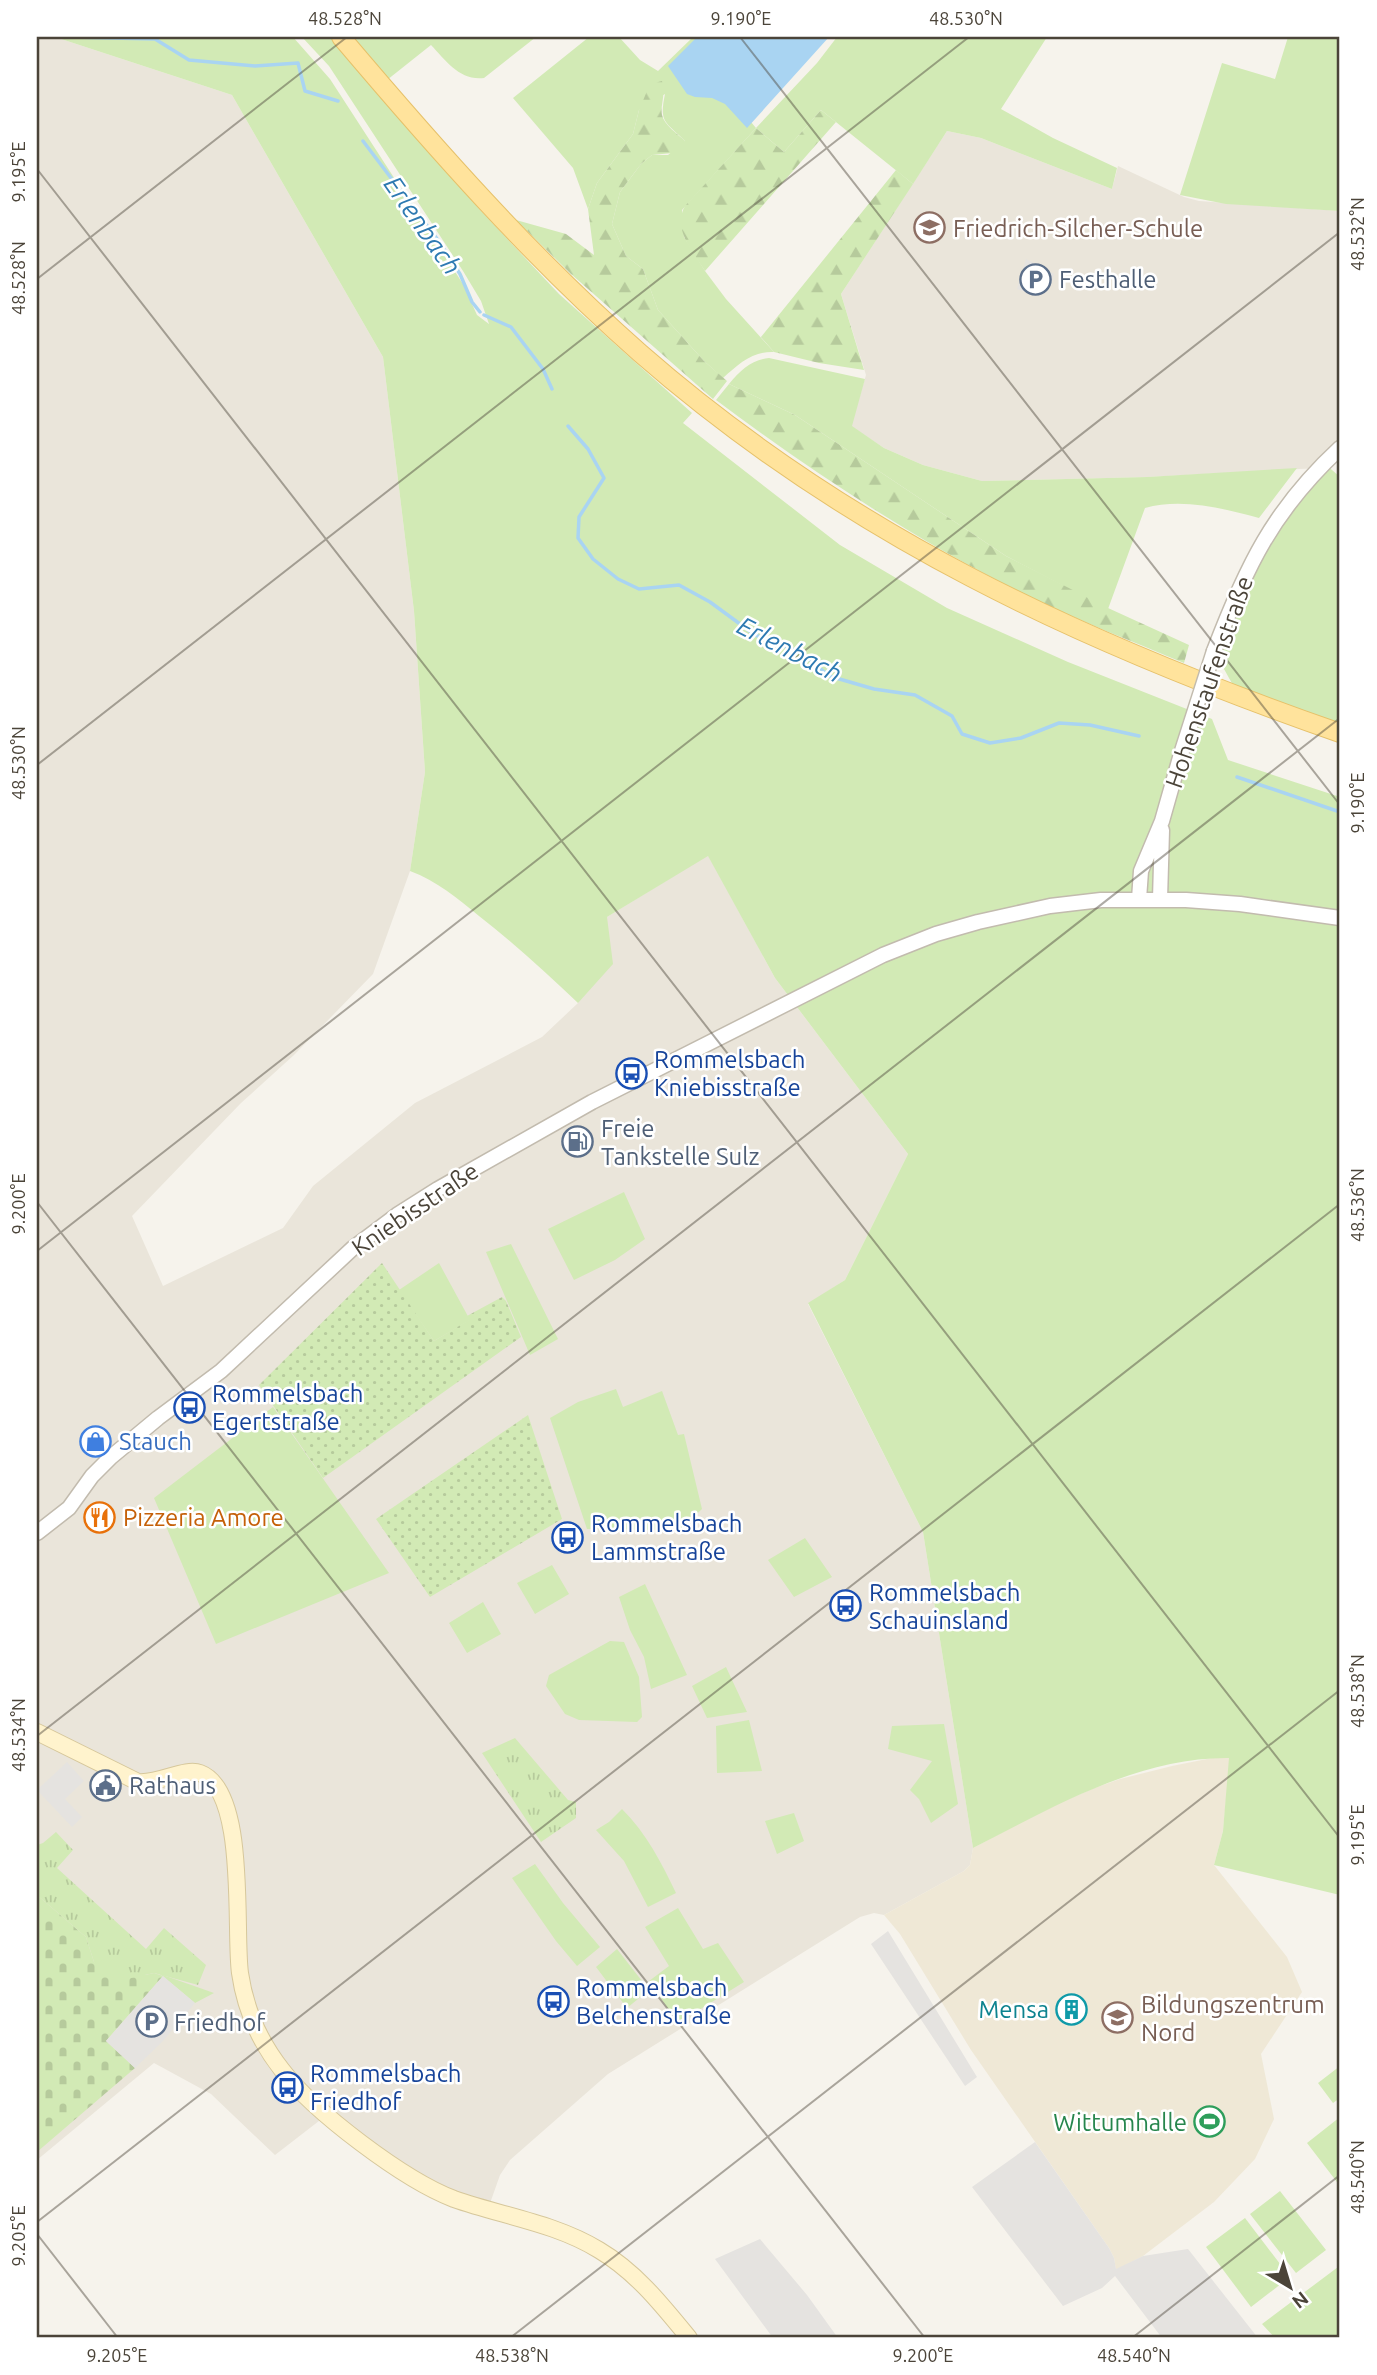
<svg xmlns="http://www.w3.org/2000/svg" width="1377" height="2375" viewBox="0 0 1377 2375" font-family="Ubuntu,sans-serif">
<defs>
<pattern id="forest-firs" width="22" height="20" patternUnits="userSpaceOnUse" patternTransform="scale(1.75)"><rect width="22" height="20" fill="#d2eab5"/><path d="M5 1l3.5 6h-7zM16 11l3.5 6h-7z" fill="#b6ca9c"/></pattern>
<pattern id="cemetery-stones" width="16" height="16" patternUnits="userSpaceOnUse" patternTransform="scale(1.75)"><rect width="16" height="16" fill="#d2eab5"/><path d="M2 7V4a2 2 0 0 1 4 0v3zM10 15v-3a2 2 0 0 1 4 0v3z" fill="#b6ca9c"/></pattern>
<pattern id="park-tufts" width="24" height="20" patternUnits="userSpaceOnUse" patternTransform="scale(1.75)"><rect width="24" height="20" fill="#d2eab5"/><path d="M3 7l-1-3M5 7V3M7 7l1-3M15 17l-1-3M17 17v-4M19 17l1-3" fill="none" stroke="#b6ca9c"/></pattern>
<pattern id="garden-dots" width="8" height="8" patternUnits="userSpaceOnUse" patternTransform="scale(1.75)"><rect width="8" height="8" fill="#d2eab5"/><path d="M2 2h.1M6 6h.1" fill="none" stroke="#b6ca9c" stroke-width="1.8" stroke-linecap="round"/></pattern>
</defs>
<rect width="100%" height="100%" fill="#f6f3ec"/>
<path fill="#eae5da" d="M37 37H55L232 95 383 357 414 611 425 772 410 871 373 974 294 1055 241 1103 132 1216 163 1286 283 1228 313 1186 415 1103 542 1037 578 1003 607 917 708 855 775 978 908 1154 845 1280 808 1304 923 1532 973 1848 970 1865 964 1871 884 1915 874 1913 860 1917 608 2074 510 2160 500 2175 488 2209 453 2198 328 2114 275 2155 211 2094 154 2063 37 2160Z
M947 131 981 138 1112 189 1118 166 1184 197 1199 201 1340 211V448L1319 468 1147 477 982 481 923 465 884 448 851 426 866 375 841 294Z"/>
<path fill="#efe8d6" d="M1212 1758H1230L1223 1831 1214 1865 1287 1957 1302 1992 1261 2054 1274 2119 1255 2159 1214 2202 1143 2256 1116 2270 1114 2258 1109 2248 971 2050 900 1934 884 1915 964 1871 970 1865 973 1848 1045 1809 1092 1789 1120 1779 1172 1766Z"/>
<path fill="#d2eab5" d="M55 37H293L330 79 463 284 477 315 489 324 481 301 463 271 329 66 302 37H330L481 211 559 294 692 413 683 423 840 545 947 608 1068 662 1212 719 1228 760 1340 797V1895L1214 1865 1223 1831 1229 1758C1138 1757 1051 1808 973 1848L923 1532 808 1303 845 1280 908 1154 775 978 708 856 607 917 613 964 578 1003C546 973 514 943 479 916 457 898 437 881 410 871L425 772 414 611 383 357 232 95Z
M353 37H536L484 78C460 81 446 61 431 45L387 80Z
M589 37H619L640 60 658 71 693 37H828L751 122 756 128 817 63 837 37H1047L1001 109 1053 138 1117 168 1112 189 981 138 947 131 913 184 821 110 784 152 756 128 682 210 684 237 705 271 726 299 774 352C752 351 739 364 723 378L704 361 658 310 643 269 626 256 612 224 620 192 641 164 652 155H668L685 141C665 121 659 123 665 94L639 110 633 134 597 183 588 209 573 168 513 98Z
M1288 37H1340V211L1226 204 1180 195 1222 63 1275 79Z
M769 358 865 379 852 426 884 448 923 465 982 481 1147 477 1297 468 1259 518C1223 508 1181 498 1145 508L1108 609 1006 556 795 415 729 384C741 370 751 360 769 358Z
M1324 463 1340 477V733L1239 696 1214 651 1244 576Z
M624 1192 645 1239 615 1260 574 1280 548 1229Z
M511 1244 558 1339 530 1355 486 1252Z
M439 1263 470 1320 434 1341 399 1290Z
M616 1389 623 1407 662 1391 678 1435 684 1434 702 1509 680 1530 587 1529 550 1418 578 1402Z
M273 1407 389 1573 216 1644 154 1498Z
M805 1538 832 1577 794 1597 768 1560Z
M552 1565 569 1594 535 1614 517 1583Z
M645 1584 687 1675 651 1689 644 1657 630 1630 619 1597Z
M483 1602 501 1634 467 1653 449 1623Z
M610 1641 624 1642 639 1677 642 1717 637 1722 579 1720 565 1714 546 1686 549 1675Z
M726 1667 747 1712 707 1718 692 1686Z
M749 1720 762 1771 717 1773 716 1726Z
M944 1724 958 1804 931 1823 919 1799 910 1790 932 1761 888 1749 892 1726Z
M622 1809C647 1834 661 1862 676 1893L648 1907 624 1861 596 1830 609 1822Z
M794 1813 804 1841 777 1854 765 1821Z
M535 1864 563 1903 600 1947 577 1966 556 1941 512 1878Z
M678 1908 703 1949 718 1943 744 1982 678 2023 649 1981 669 1966 645 1927Z
M617 1949 649 1990 627 2008 596 1967Z
M160 1974 214 1993 195 2003Z
M1340 2066V2098L1333 2103 1318 2083Z
M1340 2117V2186L1307 2143Z
M1280 2191 1326 2250 1296 2273 1250 2214Z
M1245 2218 1290 2277 1251 2307 1206 2247Z
M1338 2267 1340 2270V2338H1275L1262 2324Z"/>
<path fill="url(#forest-firs)" d="M662 81C666 96 660 105 662 115 664 125 678 134 685 141L683 152 652 155 641 164 620 192 612 224 626 256 643 269 658 310 704 361 727 381 713 399 571 274 516 220 566 234 594 255 588 209 597 183 633 134 639 110 650 84Z
M821 110 836 122 705 271C693 252 672 229 685 206L756 128 784 152Z
M896 170 913 184 841 294 864 370 819 363 774 352 761 337Z
M729 384 795 415 1006 556 1108 608 1189 645 1184 663C1134 642 1082 622 1032 598 920 543 816 475 716 400Z"/>
<path fill="url(#cemetery-stones)" d="M37 1895 86 1937 94 1962 145 1975 154 1973 163 1976 106 2041 135 2068 37 2152Z"/>
<path fill="url(#park-tufts)" d="M515 1738 568 1800 576 1802V1818L541 1842 482 1753Z
M56 1832 73 1850 57 1868 146 1949 164 1928 206 1965 198 1985 154 1973 117 1981 94 1962 86 1937 37 1895V1845L43 1843Z"/>
<path fill="url(#garden-dots)" d="M382 1263 434 1341 469 1320 467 1316 502 1297 506 1301 521 1337 323 1478 259 1385Z
M528 1415 562 1519 430 1597 376 1519Z"/>
<path fill="#e5e3e0" d="M1026 259 1054 274 1051 284 1026 292 1017 289Z
M67 1762 84 1781 65 1799 82 1817 72 1827 37 1790Z
M888 1931 977 2077 965 2086 871 1944Z
M163 1976 195 2003 163 2041 135 2068 106 2041Z
M1035 2142 1109 2248 1114 2258 1116 2269 1143 2256 1188 2249 1258 2338H1162L1115 2276 1102 2288 1063 2306 972 2187Z
M760 2239 807 2295 838 2338H773L715 2259Z"/>
<path fill="#a9d4f2" d="M697 37H829L747 128 725 104 712 98 695 97 687 94 668 66Z"/>
<g fill="none" stroke-linecap="round" stroke-linejoin="round">
<path stroke="#a9d4f2" stroke-width="3.5" d="M69 37 155 39 189 60 255 66 298 63 305 91 338 101
M363 141 438 240 460 274 472 302 480 312
M484 315 511 327 543 369 552 389
M568 426 588 449 604 478 579 517 578 538 593 559 618 579 639 589 679 585 710 602 755 635 802 653 829 676 874 689 915 695 952 716 962 734 990 743 1021 738 1059 723 1090 725 1139 736
M1237 777 1340 812"/>
<defs>
<path id="tertiary" d="M1214 651C1246 567 1273 510 1340 448
M1139 899 1141 871 1162 821 1181 754
M1160 899 1162 830
M37 1533 69 1508 92 1476 111 1457 158 1418 221 1371 353 1248 397 1215 438 1189 592 1102 883 955 936 934 978 922 1050 906 1101 900H1186L1240 904 1340 918"/>
<path id="secondary" d="M37 1732 138 1782C160 1784 185 1767 200 1773 248 1791 234 1930 240 1973 245 2008 260 2042 282 2070 314 2112 404 2180 454 2199 502 2216 555 2223 599 2250 636 2272 662 2305 689 2338"/>
<path id="primary" d="M341 37C435 148 531 257 640 353 848 535 1082 643 1340 733"/>
</defs>
<use href="#tertiary" stroke="#c2bbae" stroke-width="17"/>
<use href="#secondary" stroke="#d6c79b" stroke-width="18"/>
<use href="#primary" stroke="#e6c16a" stroke-width="20"/>
<use href="#tertiary" stroke="#fff" stroke-width="14"/>
<use href="#secondary" stroke="#fff3cd" stroke-width="16"/>
<use href="#primary" stroke="#ffe39c" stroke-width="18"/>
<defs>
<path id="tertiary-bridge" d="M1181 754 1214 651"/>
</defs>
<use href="#tertiary-bridge" stroke="#c2bbae" stroke-width="17" stroke-linecap="butt"/>
<use href="#tertiary-bridge" stroke="#fff" stroke-width="14"/>
</g>
<path fill="none" stroke="#4b4439" stroke-width="2" stroke-opacity="0.45" d="M740 37 1340 805M37 169 1340 1838M37 279 347 37M37 765 969 37M37 1202 925 2338M37 1251 1340 232M37 1736 1340 718M37 2222 1340 1204M37 2234 118 2338M510 2338 1340 1690M1132 2338 1340 2175"/>
<defs>
<symbol id="school-ring" viewBox="-11 -11 22 22"><circle r="9.5" fill="#fff" stroke="#8d6e63" stroke-width="1.5"/><path d="M0-5L7-2L0 1L-7-2ZM-4 1L0 2.5L4 1V4Q0 6-4 4Z" fill="#8d6e63"/></symbol>
<symbol id="parking-ring" viewBox="-11 -11 22 22"><circle r="9.5" fill="#fff" stroke="#5c6f8a" stroke-width="1.5"/><path d="M-3.5-5.5H1a3.5 3.5 0 0 1 0 7H-1V5.5H-3.5ZM-1-3.4V-.6H.8a1.4 1.4 0 0 0 0-2.8Z" fill="#5c6f8a"/></symbol>
<symbol id="bus-ring" viewBox="-11 -11 22 22"><circle r="9.5" fill="#fff" stroke="#1a4fb4" stroke-width="1.5"/><path d="M-5-6H5V4H4V6H2V4H-2V6H-4V4H-5ZM-3.5-4V0h7V-4ZM-3.5 1.2v1.5H-2V1.2ZM2 1.2v1.5H3.5V1.2Z" fill="#1a4fb4"/></symbol>
<symbol id="fuel-ring" viewBox="-11 -11 22 22"><circle r="9.5" fill="#fff" stroke="#5c6f8a" stroke-width="1.5"/><path d="M-5.5-6h7V0h2V4h1.3V-2.5L3-4.5l.8-.8L6-3V5H2.5V1h-1V6h-7ZM-4.2-4.7v3.2H.2V-4.7Z" fill="#5c6f8a"/></symbol>
<symbol id="shop-ring" viewBox="-11 -11 22 22"><circle r="9.5" fill="#fff" stroke="#3f7fe0" stroke-width="1.5"/><path d="M-5-2.5h2.3a2.7 3.5 0 0 1 5.4 0H5L5.5 6h-11ZM-1.5-2.5h3a1.5 2.3 0 0 0-3 0Z" fill="#3f7fe0"/></symbol>
<symbol id="restaurant-ring" viewBox="-11 -11 22 22"><circle r="9.5" fill="#fff" stroke="#e8710a" stroke-width="1.5"/><path d="M-5-6h1v4h1v-4h1v4h1v-4h1v5L-1.5 .5V6h-2V.5L-5-1ZM5-6V6H3V1.5H1.5Q1.5-4 5-6Z" fill="#e8710a"/></symbol>
<symbol id="civic-ring" viewBox="-11 -11 22 22"><circle r="9.5" fill="#fff" stroke="#5c6f8a" stroke-width="1.5"/><path d="M-.6-6.5H3V-4.5H.6V-3L4-1V1h2V6H-6V1h2V-1L-.6-3ZM-1.2 2.5V6h2.4V2.5Z" fill="#5c6f8a"/></symbol>
<symbol id="building-ring" viewBox="-11 -11 22 22"><circle r="9.5" fill="#fff" stroke="#0f9aa8" stroke-width="1.5"/><path d="M-4-6H4V6H1V3H-1V6H-4ZM-2.5-4.3h1.7v1.8h-1.7ZM.8-4.3h1.7v1.8H.8ZM-2.5-1h1.7V.8h-1.7ZM.8-1h1.7V.8H.8Z" fill="#0f9aa8"/></symbol>
<symbol id="stadium-ring" viewBox="-11 -11 22 22"><circle r="9.5" fill="#fff" stroke="#2e9e5b" stroke-width="1.5"/><path d="M0-5a6.5 5 0 1 0 0 10a6.5 5 0 1 0 0-10ZM-3.5-1.8h7v3.6h-7Z" fill="#2e9e5b"/></symbol>
</defs>
<g fill-rule="evenodd">
<use href="#school-ring" x="912" y="210" width="35" height="35"/>
<use href="#parking-ring" x="1018" y="262" width="35" height="35"/>
<use href="#bus-ring" x="614" y="1056" width="35" height="35"/>
<use href="#fuel-ring" x="560" y="1124" width="35" height="35"/>
<use href="#bus-ring" x="172" y="1390" width="35" height="35"/>
<use href="#shop-ring" x="78" y="1424" width="35" height="35"/>
<use href="#restaurant-ring" x="82" y="1500" width="35" height="35"/>
<use href="#bus-ring" x="550" y="1520" width="35" height="35"/>
<use href="#bus-ring" x="828" y="1588" width="35" height="35"/>
<use href="#civic-ring" x="88" y="1768" width="35" height="35"/>
<use href="#bus-ring" x="536" y="1984" width="35" height="35"/>
<use href="#building-ring" x="1054" y="1992" width="35" height="35"/>
<use href="#school-ring" x="1100" y="2000" width="35" height="35"/>
<use href="#parking-ring" x="134" y="2004" width="35" height="35"/>
<use href="#bus-ring" x="270" y="2070" width="35" height="35"/>
<use href="#stadium-ring" x="1192" y="2104" width="35" height="35"/>
</g>
<g text-anchor="middle" dominant-baseline="central" stroke-width="5" stroke-linejoin="round" paint-order="stroke">
<g font-size="24" fill="#785e54" stroke="#fff" text-anchor="start">
<text x="953" y="228">Friedrich-Silcher-Schule</text>
<text x="1141" y="2004">Bildungszentrum<tspan x="1141" dy="28">Nord</tspan></text>
</g>
<g font-size="24" fill="#4e5e75" stroke="#fff" text-anchor="start">
<text x="1059" y="279">Festhalle</text>
<text x="601" y="1128">Freie<tspan x="601" dy="28">Tankstelle Sulz</tspan></text>
<text x="129" y="1785">Rathaus</text>
<text x="174" y="2022">Friedhof</text>
</g>
<g font-size="24" fill="#4b4439" stroke="#fff">
<text transform="translate(1209 682) rotate(-71)">Hohenstaufenstraße</text>
<text transform="translate(415 1209) rotate(-34)">Kniebisstraße</text>
</g>
<g font-size="24" fill="#164399" stroke="#fff" text-anchor="start">
<text x="654" y="1059">Rommelsbach<tspan x="654" dy="28">Kniebisstraße</tspan></text>
<text x="212" y="1393">Rommelsbach<tspan x="212" dy="28">Egertstraße</tspan></text>
<text x="591" y="1523">Rommelsbach<tspan x="591" dy="28">Lammstraße</tspan></text>
<text x="869" y="1592">Rommelsbach<tspan x="869" dy="28">Schauinsland</tspan></text>
<text x="576" y="1987">Rommelsbach<tspan x="576" dy="28">Belchenstraße</tspan></text>
<text x="310" y="2073">Rommelsbach<tspan x="310" dy="28">Friedhof</tspan></text>
</g>
<g font-size="24" fill="#366cbe" stroke="#fff" text-anchor="start">
<text x="119" y="1441">Stauch</text>
</g>
<g font-size="24" fill="#c56008" stroke="#fff" text-anchor="start">
<text x="123" y="1517">Pizzeria Amore</text>
</g>
<g font-size="24" fill="#0d838f" stroke="#fff" text-anchor="end">
<text x="1049" y="2009">Mensa</text>
</g>
<g font-size="24" fill="#27864d" stroke="#fff" text-anchor="end">
<text x="1187" y="2122">Wittumhalle</text>
</g>
<g font-size="26" font-style="italic" fill="#2e7ab2" stroke="#fff">
<text transform="translate(423 225) rotate(55)">Erlenbach</text>
<text transform="translate(790 649) rotate(27)">Erlenbach</text>
</g>
</g>
<rect width="1377" height="2375" fill="none" stroke="#ffffff" stroke-width="77"/>
<g transform="translate(1290 2287) rotate(142)" stroke="#ffffff" stroke-width="5" paint-order="stroke">
<path d="M0-5L12 26L0 18L-12 26Z" fill="#4b4439"/>
<text y="-10" font-size="19" font-weight="bold" text-anchor="middle" fill="#4b4439">N</text>
</g>
<rect x="38" y="38" width="1300" height="2298" fill="none" stroke="#4b4439" stroke-width="2.5"/>
<g font-size="18" text-anchor="middle" fill="#4b4439">
<text x="345" y="25">48.528°N</text>
<text x="741" y="25">9.190°E</text>
<text x="966" y="25">48.530°N</text>
<text transform="translate(19 172) rotate(-90)" y="6">9.195°E</text>
<text transform="translate(1358 234) rotate(-90)" y="6">48.532°N</text>
<text transform="translate(19 278) rotate(-90)" y="6">48.528°N</text>
<text transform="translate(19 763) rotate(-90)" y="6">48.530°N</text>
<text transform="translate(1358 803) rotate(-90)" y="6">9.190°E</text>
<text transform="translate(19 1204) rotate(-90)" y="6">9.200°E</text>
<text transform="translate(1358 1205) rotate(-90)" y="6">48.536°N</text>
<text transform="translate(1358 1691) rotate(-90)" y="6">48.538°N</text>
<text transform="translate(19 1735) rotate(-90)" y="6">48.534°N</text>
<text transform="translate(1358 1835) rotate(-90)" y="6">9.195°E</text>
<text transform="translate(1358 2177) rotate(-90)" y="6">48.540°N</text>
<text transform="translate(19 2236) rotate(-90)" y="6">9.205°E</text>
<text x="117" y="2362">9.205°E</text>
<text x="512" y="2362">48.538°N</text>
<text x="923" y="2362">9.200°E</text>
<text x="1134" y="2362">48.540°N</text>
</g>
</svg>
